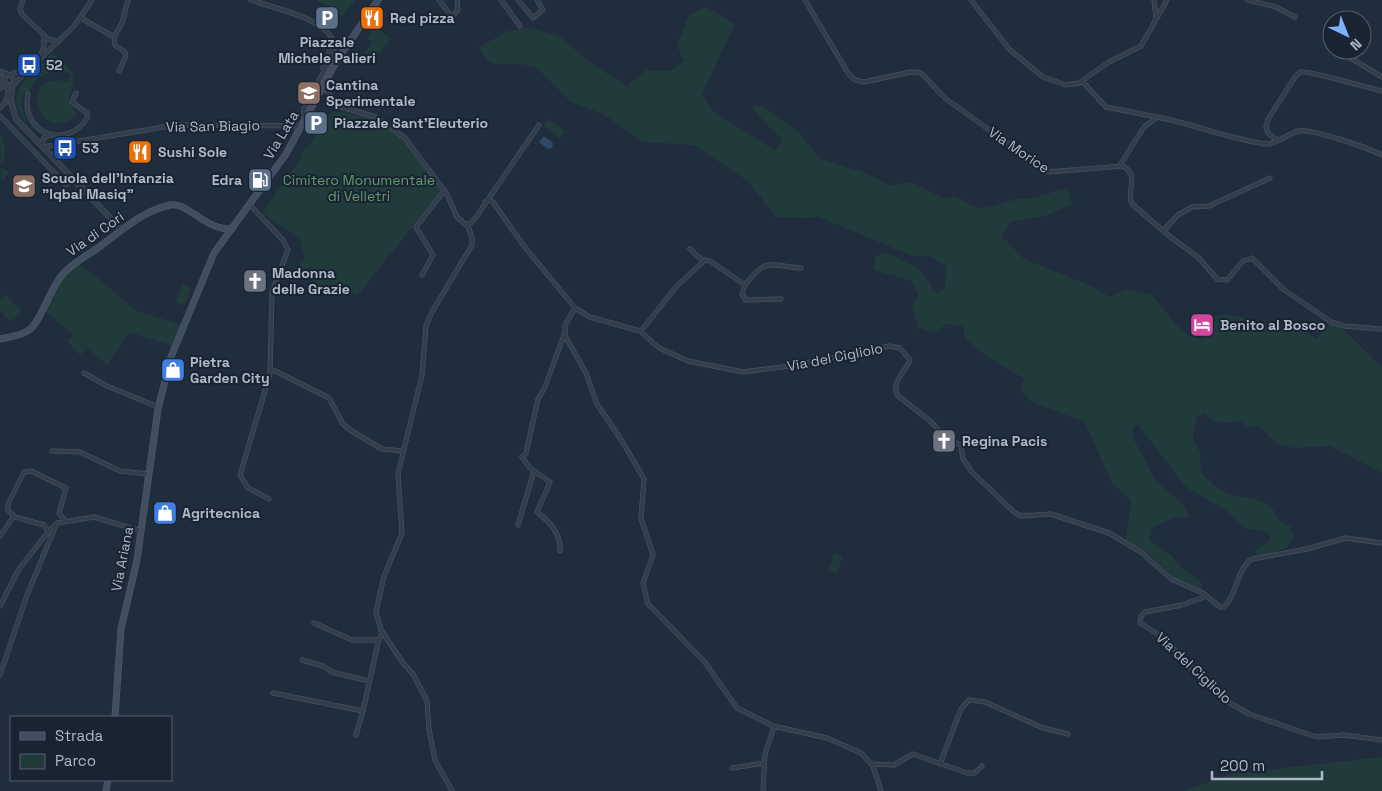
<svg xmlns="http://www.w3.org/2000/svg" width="1382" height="791" viewBox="0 0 1382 791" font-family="'Space Grotesk',sans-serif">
<rect width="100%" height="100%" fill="#1f2d3d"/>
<path fill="#213b3d" d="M317 0H355L343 16 337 15Z
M706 7 735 24 702 94 715 113 776 151 782 139 764 122 752 106H763L798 132 821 159 863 172 892 186 912 182 945 199 955 196C985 216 987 206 1018 199 1024 198 1031 199 1037 197 1048 195 1056 189 1068 189L1072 204 1046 216 1010 222 1002 236 1024 259 1089 285 1110 297 1125 289 1152 295 1175 323 1188 335 1203 340 1212 333 1215 316C1243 311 1264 330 1296 325L1317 339 1329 324 1344 330 1382 367V473L1330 446 1294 448 1277 444 1260 427 1247 426 1239 421C1224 423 1215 425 1204 413L1197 416 1193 438 1200 452 1201 472C1207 478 1213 485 1219 489 1240 503 1270 491 1278 520L1290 526 1294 538 1285 549 1257 556 1255 551 1270 540 1269 533 1245 528 1227 511 1186 487 1138 425 1133 427V438L1156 481 1185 506 1189 517 1173 518 1152 528 1149 540 1172 556 1182 568 1202 583 1201 589 1174 578 1152 557 1126 539 1131 500 1112 483 1085 422 1032 402 1021 390 1024 379 984 354 965 338 963 326 946 324 935 333 918 328 912 305 918 295 912 281 874 270 876 256 887 253 919 269 937 293 945 289 946 266 931 257 910 255 817 216 810 218 776 217 748 181 694 145 642 142 603 114 571 102 537 68 521 64H495L486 60 479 47 508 31 531 28 559 36 592 64 627 86 646 70 670 71 684 61 677 46 689 15Z
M376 27 391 39 373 61 364 53 373 42 367 38Z
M52 53C76 75 79 70 68 102L78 113C41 153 14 67 68 82L71 74C52 67 34 75 28 94L24 93 21 103 28 125C0 93 29 77 52 53Z
M334 111 372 118 404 139 442 190 357 296 342 285 333 296 300 272 295 268 305 258 299 238 262 213 302 156 300 155 305 148 307 149Z
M548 119 565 131 560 139 543 126Z
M0 132C7 145 6 154 1 168L10 172 1 181Z
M78 264 102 281 135 310 182 325 172 346 129 332 108 365 78 341 86 350 80 355 67 341 73 335 44 310 57 285Z
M182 284 191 287 185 305 176 302Z
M5 294 22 311 11 322 0 311V299Z
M834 553 843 556 837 574 828 571Z
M1382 757V791H1184L1231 774Z"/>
<path fill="#314866" d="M544 136 553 143 552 148 548 149 539 142Z"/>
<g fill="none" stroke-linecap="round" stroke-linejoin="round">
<defs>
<path id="minor" d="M23 0 20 9 22 14 48 39 58 42
M251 0C272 8 344 21 333 54L304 109 303 115 306 119
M439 0 452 17 458 10 457 0
M501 0 520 26
M518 0 533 18 543 10 537 0
M805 0 848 73 855 80 864 82 911 72 921 73 946 99 1048 172 1123 166C1141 177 1125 190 1132 204L1168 235 1199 258 1217 279 1227 280 1243 261 1252 258 1283 289 1331 322 1344 326 1382 329
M971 0 1009 49 1043 77 1066 85 1079 83 1109 62 1141 46 1167 0
M1154 0 1156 18
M1247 0 1276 7 1295 17
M81 18 114 37 115 45 125 52 126 56 119 71
M114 37 122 23 128 0
M41 55 44 46V35
M1349 57 1382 77
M323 68 333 42
M0 71 10 75
M11 75 15 82 8 86 4 81 6 76 30 67
M1082 81 1106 107 1157 117
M14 84 74 26 92 0
M323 87 341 107 376 117 405 138 447 194 457 217 465 224 471 223 476 217 539 125
M0 89 5 83
M28 94C20 134 67 151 88 117L87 113 72 102 76 93
M11 100 13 85
M0 108 5 103 8 94
M0 116 66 185
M1276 139 1268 133 1266 127 1268 119 1295 77 1300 72C1308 70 1368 88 1382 91
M42 145 44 138 50 135
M43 147 176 125 302 126
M54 158 55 152 64 145
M1120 165 1144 127 1157 117C1194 124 1229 139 1266 144 1275 145 1288 134 1298 131 1312 128 1368 148 1382 155
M485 202 489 200 493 202 524 246 575 308 590 317 640 331 659 348 688 361 743 372 790 366 890 346 900 348 910 360C906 371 891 382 897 395L930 421 947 439 961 445 963 459 972 472 1015 513 1021 516 1051 514 1109 533 1141 552 1171 579 1203 593 1220 607H1224C1237 595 1237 568 1252 559L1307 549 1346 538 1382 543
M249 204 283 240 288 250 272 292 270 374 240 475 248 488 269 499
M1163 231 1178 215 1192 207 1209 206 1270 178
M690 249 703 261
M422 275 433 255 416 227 444 191
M745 285 742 294 746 300 781 299
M575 308 565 325V336L586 373 597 404 622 441 644 479 641 518 653 555 643 583 648 604 704 661 737 708 773 726 827 738 861 753 873 766 881 791
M641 331 676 287 705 260 710 261 745 285C767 256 770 266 801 268
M271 369 329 398 343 424 350 430 382 449 403 451
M84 373 107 386 158 407
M52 451 80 452 120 471 149 474
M518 525 534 471
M48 532 44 525 15 517 8 510V504L24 472 31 471 66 488 59 513 64 520
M0 536 14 516
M560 551C561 533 550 522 537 512L550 482 530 468 522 457 526 453 538 399 545 387 564 335
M1207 596 1182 605 1145 612 1141 616 1140 623 1164 638 1189 666 1218 690 1230 703 1249 714 1316 737 1344 735 1382 740
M0 606 19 569 48 532 57 523 94 517 141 531
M314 623 352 640H379
M302 660 323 666 332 672 369 681
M0 675 27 595 56 525
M273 693 363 711 378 643 382 632
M356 735 363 711
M872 764 894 765 913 754 967 773H975L982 766
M940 764 961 709 969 700 985 702 1043 728 1068 734
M732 768 764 763
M452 791 435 760 429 730 427 701 413 674 403 663 381 630 376 612 384 576 402 533 398 474 422 375 426 326 432 312 472 245V237L467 224
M763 791 765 754 774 727"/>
<path id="tertiary" d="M0 77 5 83
M6 84 16 119 121 229"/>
<path id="secondary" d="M0 339C9 337 21 336 29 330 40 323 50 289 62 275 72 263 85 257 98 248 120 232 142 211 170 205 188 201 203 230 232 229
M115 717 121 629 137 560 158 409 171 357 214 253 286 154 337 60 378 0
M106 791 108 780"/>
</defs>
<use href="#minor" stroke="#4e5967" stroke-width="5"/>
<use href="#tertiary" stroke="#4e5967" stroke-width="6"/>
<use href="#secondary" stroke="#4e5967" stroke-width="7"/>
<use href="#minor" stroke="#333e4c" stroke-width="4"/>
<use href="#tertiary" stroke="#333e4c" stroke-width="5"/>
<use href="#secondary" stroke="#414d60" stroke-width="5.5"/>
</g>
<defs>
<symbol id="parking-square" viewBox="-11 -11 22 22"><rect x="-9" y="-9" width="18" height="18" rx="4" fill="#5c6f8a" stroke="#192331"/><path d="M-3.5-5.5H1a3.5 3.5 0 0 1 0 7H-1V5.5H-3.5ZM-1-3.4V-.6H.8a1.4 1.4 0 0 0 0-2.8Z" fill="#fff"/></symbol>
<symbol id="restaurant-square" viewBox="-11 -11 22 22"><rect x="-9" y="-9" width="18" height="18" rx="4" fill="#e8710a" stroke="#192331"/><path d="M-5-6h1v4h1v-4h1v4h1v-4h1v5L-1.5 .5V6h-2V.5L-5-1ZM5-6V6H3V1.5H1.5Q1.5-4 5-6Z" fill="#fff"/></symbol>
<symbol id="bus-square" viewBox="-11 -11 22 22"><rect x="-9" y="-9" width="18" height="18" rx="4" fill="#1a4fb4" stroke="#192331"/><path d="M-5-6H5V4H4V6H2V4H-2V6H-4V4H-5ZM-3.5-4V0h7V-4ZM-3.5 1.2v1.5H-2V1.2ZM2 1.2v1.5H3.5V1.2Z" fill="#fff"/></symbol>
<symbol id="university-square" viewBox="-11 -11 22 22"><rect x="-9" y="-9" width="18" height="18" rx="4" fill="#8d6e63" stroke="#192331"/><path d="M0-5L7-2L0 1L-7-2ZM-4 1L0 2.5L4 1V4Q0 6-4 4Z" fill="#fff"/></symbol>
<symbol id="fuel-square" viewBox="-11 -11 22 22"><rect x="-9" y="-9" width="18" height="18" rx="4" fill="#5c6f8a" stroke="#192331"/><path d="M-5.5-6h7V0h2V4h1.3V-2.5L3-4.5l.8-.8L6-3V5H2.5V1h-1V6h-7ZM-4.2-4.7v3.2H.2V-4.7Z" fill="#fff"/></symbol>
<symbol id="school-square" viewBox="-11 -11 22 22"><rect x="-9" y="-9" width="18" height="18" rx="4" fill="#8d6e63" stroke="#192331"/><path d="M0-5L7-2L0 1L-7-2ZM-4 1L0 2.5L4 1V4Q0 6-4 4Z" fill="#fff"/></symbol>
<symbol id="church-square" viewBox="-11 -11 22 22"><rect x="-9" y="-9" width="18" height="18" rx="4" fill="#6b7280" stroke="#192331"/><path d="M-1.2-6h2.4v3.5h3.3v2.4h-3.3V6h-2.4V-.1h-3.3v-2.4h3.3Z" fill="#fff"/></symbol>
<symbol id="hotel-square" viewBox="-11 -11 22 22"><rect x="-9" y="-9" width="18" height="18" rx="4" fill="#d1479c" stroke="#192331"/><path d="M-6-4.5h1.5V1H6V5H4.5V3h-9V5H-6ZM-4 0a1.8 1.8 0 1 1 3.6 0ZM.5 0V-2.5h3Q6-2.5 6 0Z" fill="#fff"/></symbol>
<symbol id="shop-square" viewBox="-11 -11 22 22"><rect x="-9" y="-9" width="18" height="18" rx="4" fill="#3f7fe0" stroke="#192331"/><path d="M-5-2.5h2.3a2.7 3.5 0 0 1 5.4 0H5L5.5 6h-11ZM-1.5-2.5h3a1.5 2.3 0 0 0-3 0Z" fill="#fff"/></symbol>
</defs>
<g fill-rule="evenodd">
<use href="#parking-square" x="313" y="4" width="28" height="28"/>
<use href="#restaurant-square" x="358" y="4" width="28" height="28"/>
<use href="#bus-square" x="15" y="51" width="28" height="28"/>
<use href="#university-square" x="295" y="79" width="28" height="28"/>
<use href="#parking-square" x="302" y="109" width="28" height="28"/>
<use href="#bus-square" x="51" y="134" width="28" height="28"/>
<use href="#restaurant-square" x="126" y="138" width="28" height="28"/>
<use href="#fuel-square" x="246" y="166" width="28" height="28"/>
<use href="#school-square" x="10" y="172" width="28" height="28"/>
<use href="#church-square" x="241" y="267" width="28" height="28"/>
<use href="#hotel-square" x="1188" y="311" width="28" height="28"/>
<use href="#shop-square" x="159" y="356" width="28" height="28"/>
<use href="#church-square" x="930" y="427" width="28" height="28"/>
<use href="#shop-square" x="151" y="499" width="28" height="28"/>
</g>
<g text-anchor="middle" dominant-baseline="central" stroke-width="4" stroke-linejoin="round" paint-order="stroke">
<g font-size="14" font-weight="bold" fill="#aeb9c9" stroke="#192331" text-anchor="start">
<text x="390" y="18">Red pizza</text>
<text x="327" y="42" text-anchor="middle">Piazzale<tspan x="327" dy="16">Michele Palieri</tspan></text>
<text x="46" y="65">52</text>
<text x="326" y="85">Cantina<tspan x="326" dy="16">Sperimentale</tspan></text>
<text x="334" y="123">Piazzale Sant'Eleuterio</text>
<text x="82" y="148">53</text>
<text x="158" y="152">Sushi Sole</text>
<text x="42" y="178">Scuola dell'Infanzia<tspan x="42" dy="16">"Iqbal Masiq"</tspan></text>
<text x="242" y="180" text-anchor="end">Edra</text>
<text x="272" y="273">Madonna<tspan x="272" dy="16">delle Grazie</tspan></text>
<text x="1220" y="325">Benito al Bosco</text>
<text x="190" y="362">Pietra<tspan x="190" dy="16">Garden City</tspan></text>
<text x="962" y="441">Regina Pacis</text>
<text x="182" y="513">Agritecnica</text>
</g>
<g font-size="14" fill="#aeb9c9" stroke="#192331">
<text transform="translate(213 126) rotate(-1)">Via San Biagio</text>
<text transform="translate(281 135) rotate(-59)">Via Lata</text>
<text transform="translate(1019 150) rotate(34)">Via Morice</text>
<text transform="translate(95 234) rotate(-35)">Via di Cori</text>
<text transform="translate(835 357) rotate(-11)">Via del Cigliolo</text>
<text transform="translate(122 559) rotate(-79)">Via Ariana</text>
<text transform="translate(1194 668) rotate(43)">Via del Cigliolo</text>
</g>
<g font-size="14" fill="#639c6f" stroke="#192331">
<text x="359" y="180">Cimitero Monumentale<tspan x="359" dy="16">di Velletri</tspan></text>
</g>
</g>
<rect x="10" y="716" width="162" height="65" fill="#192331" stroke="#555f6e"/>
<rect x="20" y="732" width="25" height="8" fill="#414d60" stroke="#555f6e"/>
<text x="55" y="741" font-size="15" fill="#aeb9c9">Strada</text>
<rect x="20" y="754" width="25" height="15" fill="#213b3d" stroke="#555f6e"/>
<text x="55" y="766" font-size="15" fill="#aeb9c9">Parco</text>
<g transform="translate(1347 35) rotate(137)"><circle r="24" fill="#192331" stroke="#555f6e"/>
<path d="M0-4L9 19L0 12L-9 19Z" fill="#7db2ff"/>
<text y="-8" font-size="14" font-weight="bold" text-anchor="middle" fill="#aeb9c9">N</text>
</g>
<path d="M1212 771v8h110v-8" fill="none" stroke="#aeb9c9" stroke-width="2.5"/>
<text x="1220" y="771" font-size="15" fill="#aeb9c9" stroke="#192331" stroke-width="4" paint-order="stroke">200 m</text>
</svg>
